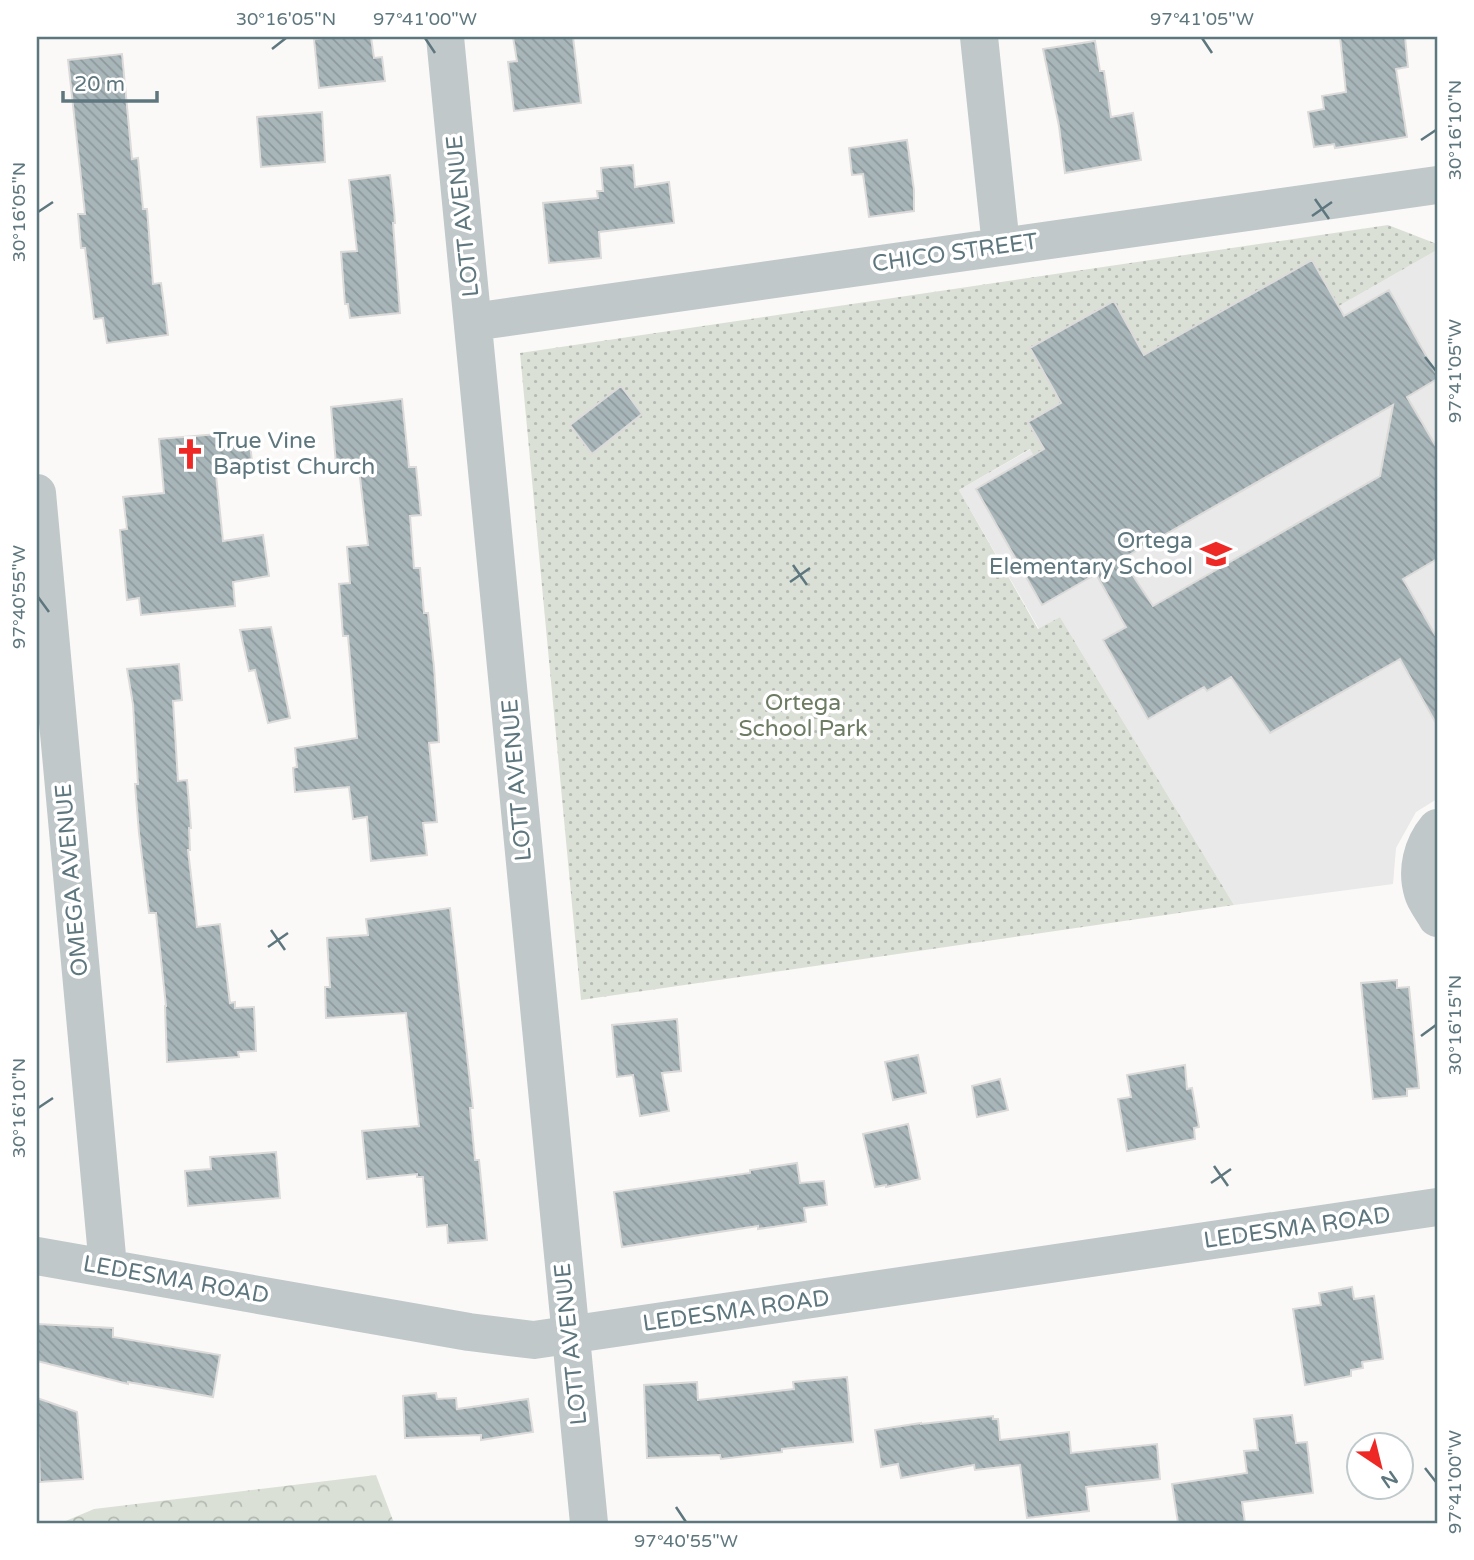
<svg xmlns="http://www.w3.org/2000/svg" width="1474" height="1560" viewBox="0 0 1474 1560" font-family="'Varela Round',sans-serif">
<defs>
<pattern id="forest-crowns" width="20" height="18" patternUnits="userSpaceOnUse" patternTransform="scale(1.75)"><rect width="20" height="18" fill="#dbe0d6"/><path d="M2 6a3 3 0 1 1 6 0M12 15a3 3 0 1 1 6 0" fill="none" stroke="#b5bab3"/></pattern>
<pattern id="park-dots" width="8" height="8" patternUnits="userSpaceOnUse" patternTransform="scale(1.75)"><rect width="8" height="8" fill="#dbe0d6"/><path d="M2 2h.1M6 6h.1" fill="none" stroke="#b5bab3" stroke-width="1.8" stroke-linecap="round"/></pattern>
<pattern id="building-back-hatch" width="6" height="6" patternUnits="userSpaceOnUse" patternTransform="scale(1.75)"><rect width="6" height="6" fill="#a9b6b9"/><path d="M-1 5l2 2M0 0l6 6M5-1l2 2" fill="none" stroke="#8d999c"/></pattern>
</defs>
<rect width="100%" height="100%" fill="#faf9f7"/>
<path fill="#e8e9e8" d="M1437 250V799L1416 812 1396 848 1393 884 1234 905 1060 617 1039 629 959 490 1031 449 1044 474Z"/>
<path fill="url(#forest-crowns)" d="M376 1475 394 1523H61L94 1509Z"/>
<path fill="url(#park-dots)" d="M1388 225 1437 244V250L1044 474 1030 449 959 490 1038 629 1060 617 1234 905 581 1000 520 353Z"/>
<path fill="url(#building-back-hatch)" stroke="#dcdbda" stroke-width="2" fill-rule="evenodd" d="M336 37H371L374 58 382 57 385 81 319 88 314 39Z
M513 37H573L581 103 514 111 508 62 517 61Z
M1340 37H1405L1408 67 1396 69 1407 137 1335 148 1334 144 1314 147 1308 112 1324 109 1322 96 1346 92Z
M1095 41 1100 71H1104L1111 117 1133 113 1141 160 1065 173 1059 126 1043 49Z
M122 54 132 159 138 158 143 209H147L153 284 161 283 168 335 107 343 103 318 94 319 85 248H81L78 214H85L68 60Z
M322 112 325 162 261 167 257 117Z
M907 140 914 190V211L869 217 863 174 852 175 849 148Z
M633 165 635 187 669 182 674 223 599 232 601 258 549 263 543 203 598 198 597 191H603L601 168Z
M390 175 394 210 395 223H393L400 313 350 318 348 304H345L341 252 357 251 349 180Z
M1312 260 1344 316 1389 290 1437 375V379L1407 397 1437 448V559L1403 579 1437 638V725L1400 659 1270 733 1231 677 1207 691 1204 687 1148 719 1103 640 1126 627 1096 574 1042 605 976 489 1044 449 1028 422 1061 403 1030 348 1114 301 1144 355ZM1393 405 1380 476 1153 606 1122 559Z
M621 386 642 414 592 454 570 425Z
M402 399 409 467H416L421 515 410 516 414 568H420L424 613H428L434 667 439 742 429 743 437 822 423 823 427 855 371 861 367 817 353 819 349 787 295 792 293 768 297 767 295 748 357 738 348 636H343L339 584 350 583 347 547 368 545 358 461 336 464 331 407Z
M218 434V440L249 437 252 461 221 465 222 475H216L223 541 263 535 269 576 233 582 235 606 141 615 139 598 127 600 120 530 127 529 123 497 164 493 159 439Z
M271 627 290 718 268 723 255 670 249 671 240 630Z
M179 664 182 700 173 701 178 781 187 780 191 828H189L190 850H188L197 927 220 924 230 1003 235 1002V1008L254 1007 256 1051 238 1052 239 1057 167 1062 165 1006H166L156 913H149L139 833 135 784H138L133 704 127 669Z
M450 908 473 1108H470L475 1160H479L487 1240 448 1243 447 1225 427 1227 423 1177H417V1174L367 1179 362 1131 419 1126 406 1013 326 1018 325 987H330L327 938 368 935 366 919Z
M1397 980V988L1409 987 1419 1088 1407 1089V1096L1373 1099 1361 983Z
M677 1019 681 1071 662 1073 669 1111 640 1116 633 1075 617 1077 612 1025Z
M918 1055 926 1093 893 1100 885 1062Z
M1185 1065 1187 1089 1192 1088 1199 1127 1194 1128 1195 1139 1127 1151 1118 1099 1131 1097 1127 1075Z
M1000 1079 1008 1110 977 1117 972 1086Z
M908 1124 920 1179 886 1187V1185L875 1187 863 1134Z
M276 1152 280 1198 188 1206 185 1171 211 1169 210 1157Z
M797 1163 800 1183 824 1181 827 1205 804 1208 806 1222 758 1229V1226L622 1247 614 1192 750 1173V1170Z
M1352 1287 1354 1299 1374 1296 1383 1359 1362 1362 1363 1368 1351 1370V1376L1305 1385 1293 1309 1321 1305 1319 1293Z
M37 1324 113 1328V1337L220 1355 213 1397 128 1382V1384L37 1361Z
M847 1377 853 1442 782 1449V1452L721 1459 720 1455 647 1458 644 1385 697 1382 698 1400 794 1389 793 1382Z
M436 1393 437 1399 456 1398 457 1409 528 1399 533 1432 481 1440V1435L405 1438 403 1396Z
M37 1398 77 1412 83 1479 40 1482Z
M1292 1415 1296 1443 1307 1442 1313 1493 1242 1502 1245 1523H1178L1172 1484 1247 1473 1244 1451 1258 1450 1254 1419Z
M993 1416V1419H998L1000 1440 1069 1432 1071 1453 1157 1444 1160 1479 1086 1487 1089 1511 1027 1518 1020 1465 975 1470 974 1465 901 1478 898 1464 881 1467 875 1430 921 1423V1424Z"/>
<g fill="none" stroke-linecap="round" stroke-linejoin="round">
<path stroke="#c0c8ca" stroke-width="38" d="M445 37 589 1523
M979 37 1001 246
M473 322 1437 185
M37 493 108 1267
M1437 828C1422 846 1416 870 1423 893 1425 901 1433 910 1437 918
M37 1256 469 1332 534 1340 1437 1207"/>
</g>
<path fill="none" stroke="#5e777e" stroke-width="2.5" d="M425 38 435 53M1202 38 1212 53M272 49 286 38M1421 140 1436 130M1315 199 1329 219M38 212 53 202M1312 216 1332 202M1425 357 1436 371M793 565 807 585M790 582 810 568M38 597 49 612M271 930 285 950M268 947 288 933M1421 1036 1436 1025M38 1108 53 1098M1214 1166 1228 1186M1211 1183 1231 1169M1425 1468 1436 1482M676 1507 686 1522"/>
<defs>
<symbol id="church-bare" viewBox="-9 -9 18 18"><path d="M-1.2-6h2.4v3.5h3.3v2.4h-3.3V6h-2.4V-.1h-3.3v-2.4h3.3Z" fill="#ee2824" stroke="#fff" stroke-width="2.5" paint-order="stroke"/></symbol>
<symbol id="school-bare" viewBox="-9 -9 18 18"><path d="M0-5L7-2L0 1L-7-2ZM-4 1L0 2.5L4 1V4Q0 6-4 4Z" fill="#ee2824" stroke="#fff" stroke-width="2.5" paint-order="stroke"/></symbol>
</defs>
<g fill-rule="evenodd">
<use href="#church-bare" x="168" y="432" width="44" height="44"/>
<use href="#school-bare" x="1194" y="532" width="44" height="44"/>
</g>
<g text-anchor="middle" dominant-baseline="central" stroke-width="7" stroke-linejoin="round" paint-order="stroke">
<g font-size="23" fill="#5e777e" stroke="#fff">
<text transform="translate(463 216) rotate(-96)">LOTT AVENUE</text>
<text transform="translate(955 253) rotate(-8)">CHICO STREET</text>
<text transform="translate(517 780) rotate(-95)">LOTT AVENUE</text>
<text transform="translate(72 880) rotate(-95)">OMEGA AVENUE</text>
<text transform="translate(1297 1228) rotate(-8)">LEDESMA ROAD</text>
<text transform="translate(176 1280) rotate(10)">LEDESMA ROAD</text>
<text transform="translate(736 1311) rotate(-8)">LEDESMA ROAD</text>
<text transform="translate(571 1344) rotate(-96)">LOTT AVENUE</text>
</g>
<g font-size="23" fill="#5e777e" stroke="#fff" text-anchor="start">
<text x="213" y="441">True Vine<tspan x="213" dy="26">Baptist Church</tspan></text>
<text x="1193" y="541" text-anchor="end">Ortega<tspan x="1193" dy="26">Elementary School</tspan></text>
</g>
<g font-size="23" fill="#6c7b62" stroke="#fff">
<text x="803" y="703">Ortega<tspan x="803" dy="26">School Park</tspan></text>
</g>
</g>
<rect width="1474" height="1560" fill="none" stroke="#ffffff" stroke-width="77"/>
<g transform="translate(1380 1466) rotate(145)"><circle r="33" fill="#ffffff" stroke="#bfc9cb" stroke-width="2"/>
<path d="M0-5L12 26L0 18L-12 26Z" fill="#ee2824"/>
<text y="-10" font-size="19" font-weight="bold" text-anchor="middle" fill="#5e777e">N</text>
</g>
<path d="M63 91v10h94v-10" fill="none" stroke="#5e777e" stroke-width="3.5"/>
<text x="74" y="91" font-size="21" fill="#5e777e" stroke="#ffffff" stroke-width="5" paint-order="stroke">20 m</text>
<rect x="38" y="38" width="1398" height="1484" fill="none" stroke="#5e777e" stroke-width="2.5"/>
<g font-size="18" text-anchor="middle" fill="#5e777e">
<text x="286" y="25">30°16'05"N</text>
<text x="425" y="25">97°41'00"W</text>
<text x="1202" y="25">97°41'05"W</text>
<text transform="translate(1455 130) rotate(-90)" y="6">30°16'10"N</text>
<text transform="translate(19 212) rotate(-90)" y="6">30°16'05"N</text>
<text transform="translate(1455 371) rotate(-90)" y="6">97°41'05"W</text>
<text transform="translate(19 597) rotate(-90)" y="6">97°40'55"W</text>
<text transform="translate(1455 1025) rotate(-90)" y="6">30°16'15"N</text>
<text transform="translate(19 1108) rotate(-90)" y="6">30°16'10"N</text>
<text transform="translate(1455 1482) rotate(-90)" y="6">97°41'00"W</text>
<text x="686" y="1547">97°40'55"W</text>
</g>
</svg>
